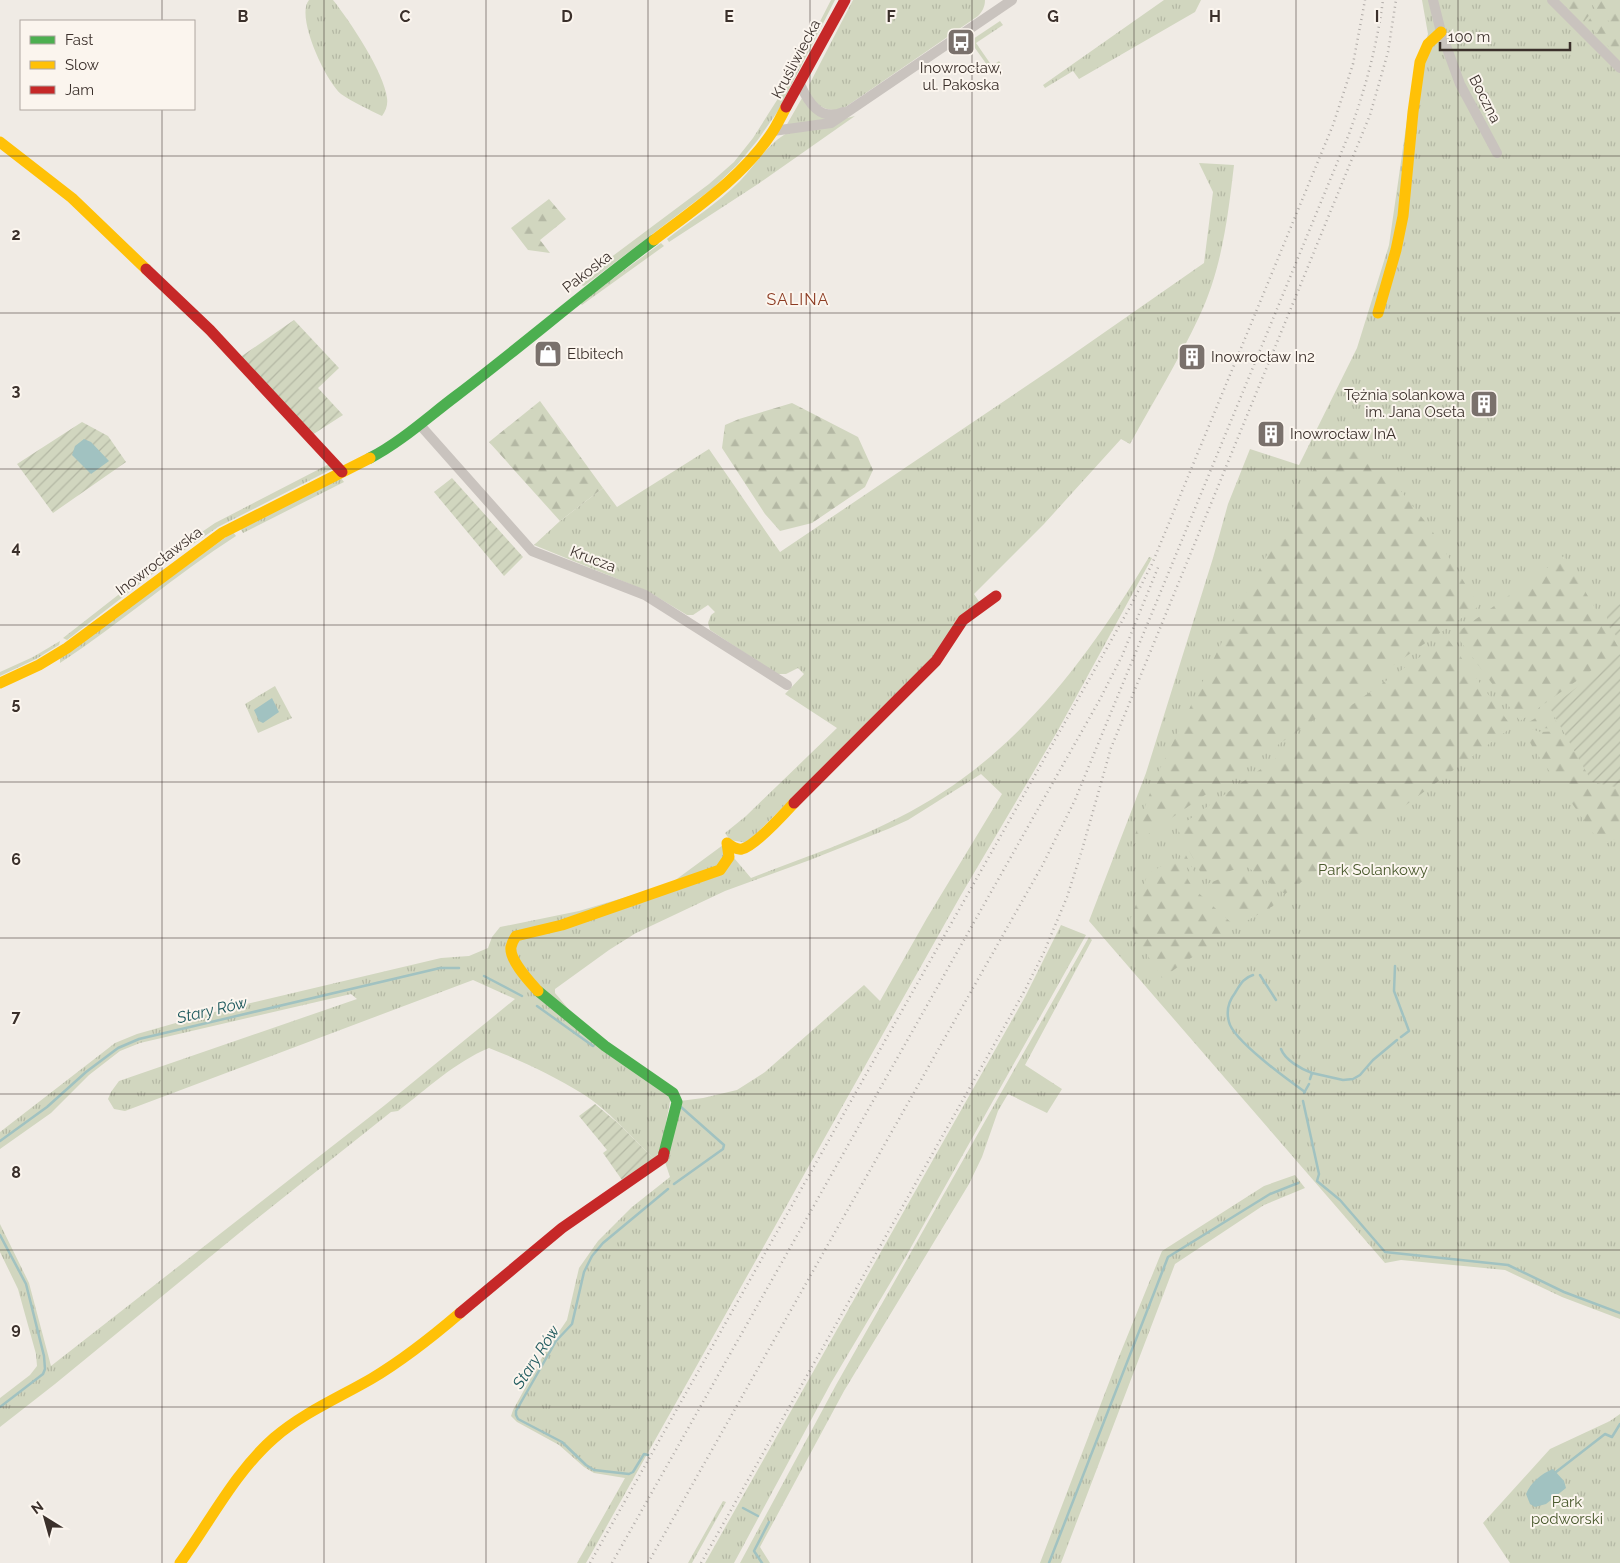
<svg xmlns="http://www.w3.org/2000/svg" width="1620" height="1563" viewBox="0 0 1620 1563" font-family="Raleway,sans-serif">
<defs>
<pattern id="grass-tufts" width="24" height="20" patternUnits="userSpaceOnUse" patternTransform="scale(1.25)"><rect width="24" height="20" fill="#d1d6bf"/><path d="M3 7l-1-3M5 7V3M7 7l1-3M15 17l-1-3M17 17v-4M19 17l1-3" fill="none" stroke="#b4b8a4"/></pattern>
<pattern id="forest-firs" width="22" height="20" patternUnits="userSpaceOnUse" patternTransform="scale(1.25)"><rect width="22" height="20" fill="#d1d6bf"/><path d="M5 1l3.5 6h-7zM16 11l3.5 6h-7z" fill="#b4b8a4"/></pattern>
<pattern id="garden-furrows" width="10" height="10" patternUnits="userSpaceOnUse" patternTransform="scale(1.25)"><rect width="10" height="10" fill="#d1d6bf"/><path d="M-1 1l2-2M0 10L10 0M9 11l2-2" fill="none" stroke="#b4b8a4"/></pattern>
</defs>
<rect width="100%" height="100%" fill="#f0ebe5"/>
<path fill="url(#grass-tufts)" d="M309 0H333C349 20 384 72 387 98 388 105 386 110 382 116 368 109 354 103 341 94 326 82 295 16 309 0Z
M831 0H835L778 111 757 141 737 165 713 188 584 286 581 285 604 267 602 264 709 184 734 162 753 138 791 78Z
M853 0H985C985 7 982 12 978 16L844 108C828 115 808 103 809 85Z
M1164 0H1201L1195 12 1079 79 1073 71 1045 88 1043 85Z
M1422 0H1620V1319L1562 1297 1505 1270 1401 1260 1385 1263 1089 921 1146 773 1213 558 1228 504 1250 449 1299 465 1357 348 1389 245 1411 92 1428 34Z
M1000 21 1003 25 976 43 992 66 999 61 1002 65 992 72 970 41Z
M802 98 826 117 824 121 786 126Z
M855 116 758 184 669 242 667 239C691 220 718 203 740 181 756 164 768 143 789 132Z
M1199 163 1234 165C1228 216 1222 269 1199 317 1179 360 1153 402 1130 444L1121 439 1044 524 974 594 980 603 937 653 747 843 730 840 725 833 746 816 837 728 785 694 804 674 798 668 786 674H777L710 630 708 623 711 615 715 612 708 605 693 615H687L647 591 534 545 560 521 603 488 617 507 709 449 780 552 1059 364 1204 263 1213 192Z
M661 243 664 246 582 305 580 303Z
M329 464 332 469 218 527 180 553 67 640 63 638 177 549 215 523Z
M341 478 344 482 243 533 240 528Z
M233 532 236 536C175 575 121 623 60 663V658Z
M1149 557 1152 558 1057 732 961 895 586 1563H577L625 1478 594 1473 584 1467 559 1445 517 1422 511 1416 513 1410 544 1354 567 1320 579 1268 598 1241 632 1207 670 1177 665 1162 680 1101 703 1098 737 1090 765 1072 864 985 880 1001 927 918 1002 794 981 774 908 820 888 829 810 860 725 891 636 933 609 950 555 989V993L577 1019 671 1096 660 1155 654 1159C633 1138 607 1109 583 1094 554 1076 520 1060 489 1048 455 1062 427 1089 398 1111L391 1112 249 1225 55 1384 0 1427V1398L30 1375 37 1366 36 1354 18 1289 0 1252V1224L29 1283 51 1366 385 1105 515 999 473 980 125 1111 114 1109 108 1099 111 1092 119 1081 357 999 351 994 140 1043 120 1051 89 1075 51 1113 0 1149V1132L115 1043 137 1034 225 1009 441 958 469 956 488 948 492 937 500 927 579 911 670 884 723 845 751 878C800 859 851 842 898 818 1012 761 1085 663 1149 557Z
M60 641 59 645 36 659 0 676V672L33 657Z
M275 686 292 718 258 733 245 704Z
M1061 925 1086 935 905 1258 831 1383 734 1563H705L1025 997Z
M1089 937 1092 940 1025 1065 1062 1089 1047 1113 1008 1094 998 1111 982 1157 969 1184 844 1391 760 1547 770 1563H740L836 1385Z
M1295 1175 1305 1188 1264 1205 1175 1264 1061 1563H1040L1118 1359 1162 1251 1264 1186Z
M1620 1414V1563H1510L1483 1523 1550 1449 1610 1421Z
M723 1501 726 1502 692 1563H688Z"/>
<path fill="url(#forest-firs)" d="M1560 0H1585L1592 12 1581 25Z
M1589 0H1618L1620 2V24L1602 19Z
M1593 14 1600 21 1620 27V59L1587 23Z
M549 199 566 219 540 240 550 253 528 250 511 228Z
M540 401 603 488 560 521 489 442Z
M792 403 858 437 873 470 865 487 812 523 780 531 765 514 722 448 725 425 739 419Z
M1324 450 1370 452 1431 529 1479 606 1131 846 1155 779 1241 603Z
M1564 556 1620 650 1520 721 1455 634Z
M1447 638 1512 727 1285 894 1246 866 1204 879 1177 828Z
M1549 710 1561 729 1542 728 1524 725Z
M1522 727 1541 732 1561 731 1588 771 1620 781V836L1602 846 1533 748Z
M1184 851 1200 884 1203 886 1238 871 1244 872 1279 898 1273 906 1243 923 1198 884 1179 854Z
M1175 858 1193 888 1236 927 1162 978 1134 934 1130 920 1148 874Z"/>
<path fill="url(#garden-furrows)" d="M294 320 339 368 318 388 343 415 312 435 239 358Z
M82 422 108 436 126 462 53 513 17 464Z
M452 478 523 557 504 576 434 492Z
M1620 604V641L1607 624V612Z
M1620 654V788L1592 782 1550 708Z
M595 1104 619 1124 654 1159 622 1180 603 1153 607 1150 579 1116Z"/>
<path fill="#a1c2c1" d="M84 439 91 442 109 461 91 474 72 455 75 446Z
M272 698 279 712 263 723 259 721 254 710Z
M1553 1469 1564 1481 1566 1488 1546 1504 1535 1507 1530 1504 1526 1494C1531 1482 1541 1474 1553 1469Z"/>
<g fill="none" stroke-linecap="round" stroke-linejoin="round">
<path stroke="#a1c2c1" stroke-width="2.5" d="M1395 966 1394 991 1409 1031 1401 1037
M1253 975C1243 978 1240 985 1235 993 1228 1002 1226 1011 1229 1022 1233 1040 1288 1080 1305 1092
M1260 975 1276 1000
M484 976 522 996
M537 1006 593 1046
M1281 1049C1285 1060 1301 1069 1312 1073
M1310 1079 1312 1073 1343 1080 1353 1079 1360 1075 1373 1060 1397 1040
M1304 1093 1309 1084
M1303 1101 1319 1174 1317 1181 1340 1200 1385 1252 1508 1265 1564 1292 1620 1313
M0 1141 47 1107 86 1072 118 1048 139 1039 440 968H459
M674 1184 723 1149 724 1145 681 1107
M0 1235 26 1284 44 1356 45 1369 43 1374 0 1407
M648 1455 644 1454 633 1472 629 1474 594 1470 586 1465 562 1442 518 1419 516 1415V1411L556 1341 572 1324 584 1272 592 1256 603 1243 668 1189
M1556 1472 1605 1434 1612 1437 1620 1424
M743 1508 758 1516
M762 1563 754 1551 769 1522
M1049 1563 1168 1257 1270 1194 1298 1183"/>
<path stroke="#c9c3be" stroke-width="10" d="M1433 0 1441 32 1460 84 1497 153
M1552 0 1620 68
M800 84C808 102 820 122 843 112
M773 131 831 123 1012 0
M420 425 532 551 645 595 787 685"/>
<path stroke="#4caf50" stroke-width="11" d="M370 458C401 442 428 417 456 396 523 345 587 290 654 240
M538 991 605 1046 673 1093 677 1102 664 1153"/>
<path stroke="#ffc107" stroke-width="11" d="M0 142 72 198 146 269
M654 240C696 208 744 176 773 131 778 123 782 115 786 107
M1378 313 1396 250 1403 216 1413 112 1420 62 1428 44 1441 32
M0 683 39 665 67 648 222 533 370 458
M538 991C530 982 509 960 511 947 512 943 514 939 516 936L562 925 720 870 729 857 727 843C731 846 736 850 742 849 755 846 784 814 794 803
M180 1563C210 1522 235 1472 274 1438 303 1413 338 1398 371 1379 403 1360 432 1337 460 1313"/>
<path stroke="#c62828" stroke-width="11" d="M786 107 845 0
M146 269 210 330 342 472
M794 803 936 661 963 620 996 596
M460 1313 562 1228 663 1158 664 1153"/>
<path stroke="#b1aca8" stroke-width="2.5" stroke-dasharray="1 4" stroke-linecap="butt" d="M590 1563 1130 607 1152 564 1333 125 1353 64 1365 0
M612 1563 1099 701 1122 656 1159 565
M648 1563 1042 866 1075 800 1349 134C1365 90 1377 46 1383 0
M701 1563 1025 990 1044 952 1067 897 1082 850 1111 748 1370 115 1388 52 1396 0"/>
</g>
<path fill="none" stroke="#3b302b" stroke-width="1" stroke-opacity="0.55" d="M162 0V21M324 0V1563M486 0V1563M648 0V1563M810 0V1563M972 0V1563M1134 0V1563M1296 0V1563M1458 0V1563M162 109V1563M0 156H1620M0 313H1620M0 469H1620M0 625H1620M0 782H1620M0 938H1620M0 1094H1620M0 1250H1620M0 1407H1620"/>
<defs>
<symbol id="bus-square" viewBox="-11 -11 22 22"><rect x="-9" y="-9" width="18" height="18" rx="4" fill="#7a716c" stroke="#fbf5ee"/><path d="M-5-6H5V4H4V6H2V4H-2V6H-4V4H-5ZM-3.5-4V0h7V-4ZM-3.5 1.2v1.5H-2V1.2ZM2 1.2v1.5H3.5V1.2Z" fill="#fff"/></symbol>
<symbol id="shop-square" viewBox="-11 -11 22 22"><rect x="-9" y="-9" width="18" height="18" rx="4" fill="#7a716c" stroke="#fbf5ee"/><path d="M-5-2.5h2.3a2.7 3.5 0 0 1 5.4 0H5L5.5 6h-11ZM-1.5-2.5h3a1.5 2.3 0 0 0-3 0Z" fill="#fff"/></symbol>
<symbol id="building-square" viewBox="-11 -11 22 22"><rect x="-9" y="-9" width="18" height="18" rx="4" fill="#7a716c" stroke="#fbf5ee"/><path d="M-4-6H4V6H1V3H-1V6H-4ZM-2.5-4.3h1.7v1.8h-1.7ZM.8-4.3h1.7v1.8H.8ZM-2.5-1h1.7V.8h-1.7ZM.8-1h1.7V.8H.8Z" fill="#fff"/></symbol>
</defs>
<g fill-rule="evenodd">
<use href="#bus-square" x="945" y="26" width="32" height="32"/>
<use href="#shop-square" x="532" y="338" width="32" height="32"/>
<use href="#building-square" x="1176" y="341" width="32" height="32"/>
<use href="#building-square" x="1468" y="388" width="32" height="32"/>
<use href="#building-square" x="1255" y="418" width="32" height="32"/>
</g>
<g text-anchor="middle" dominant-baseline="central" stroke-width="4" stroke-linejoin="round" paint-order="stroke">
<g font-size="15" fill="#3b302b" stroke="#fbf5ee">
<text transform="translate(796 59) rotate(-62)">Kruśliwiecka</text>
<text transform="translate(1485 99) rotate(63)">Boczna</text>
<text transform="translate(587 272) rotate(-38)">Pakoska</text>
<text transform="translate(593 559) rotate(21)">Krucza</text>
<text transform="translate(159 561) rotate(-37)">Inowrocławska</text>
</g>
<g font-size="15" fill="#3b302b" stroke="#fbf5ee" text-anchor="start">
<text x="961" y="68" text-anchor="middle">Inowrocław,<tspan x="961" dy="17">ul. Pakoska</tspan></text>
<text x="567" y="354">Elbitech</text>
<text x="1211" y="357">Inowrocław In2</text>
<text x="1465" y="395" text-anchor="end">Tężnia solankowa<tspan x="1465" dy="17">im. Jana Oseta</tspan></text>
<text x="1290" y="434">Inowrocław InA</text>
</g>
<g font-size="15" fill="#4a5a2e" stroke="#fbf5ee">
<text x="1373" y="870">Park Solankowy</text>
<text x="1567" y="1502">Park<tspan x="1567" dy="17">podworski</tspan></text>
</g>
<g font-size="16" letter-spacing="1" fill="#8c3b22" stroke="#fbf5ee">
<text x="798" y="299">SALINA</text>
</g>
<g font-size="16" font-style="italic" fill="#1f5a5e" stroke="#fbf5ee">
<text transform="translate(212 1010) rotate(-13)">Stary Rów</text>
<text transform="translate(536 1357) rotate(-57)">Stary Rów</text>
</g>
</g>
<g font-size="16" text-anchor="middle" font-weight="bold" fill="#3b302b" stroke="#fbf5ee" stroke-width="4" stroke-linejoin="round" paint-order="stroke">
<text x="243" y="22">B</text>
<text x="405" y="22">C</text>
<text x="567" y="22">D</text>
<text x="729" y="22">E</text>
<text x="891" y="22">F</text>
<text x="1053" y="22">G</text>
<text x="1215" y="22">H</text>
<text x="1377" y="22">I</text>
<text x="16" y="240">2</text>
<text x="16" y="396">3</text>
<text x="16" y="553">4</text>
<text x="16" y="709">5</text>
<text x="16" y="865">6</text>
<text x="16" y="1022">7</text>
<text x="16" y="1178">8</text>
<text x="16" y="1334">9</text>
</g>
<rect x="20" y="20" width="175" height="90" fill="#fbf5ee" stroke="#aea6a0"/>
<rect x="30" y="36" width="25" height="8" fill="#4caf50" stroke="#aea6a0"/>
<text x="65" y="45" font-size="15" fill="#3b302b">Fast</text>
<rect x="30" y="61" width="25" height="8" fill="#ffc107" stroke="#aea6a0"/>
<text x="65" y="70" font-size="15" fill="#3b302b">Slow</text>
<rect x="30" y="86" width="25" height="8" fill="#c62828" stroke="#aea6a0"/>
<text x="65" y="95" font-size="15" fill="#3b302b">Jam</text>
<g transform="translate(45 1518) rotate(323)" stroke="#fbf5ee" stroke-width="4" paint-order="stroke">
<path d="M0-4L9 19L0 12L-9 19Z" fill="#3b302b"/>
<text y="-8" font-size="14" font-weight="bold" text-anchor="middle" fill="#3b302b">N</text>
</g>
<path d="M1440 42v8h130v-8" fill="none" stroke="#3b302b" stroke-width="2.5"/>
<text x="1448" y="42" font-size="15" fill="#3b302b" stroke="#fbf5ee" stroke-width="4" paint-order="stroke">100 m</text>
</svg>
